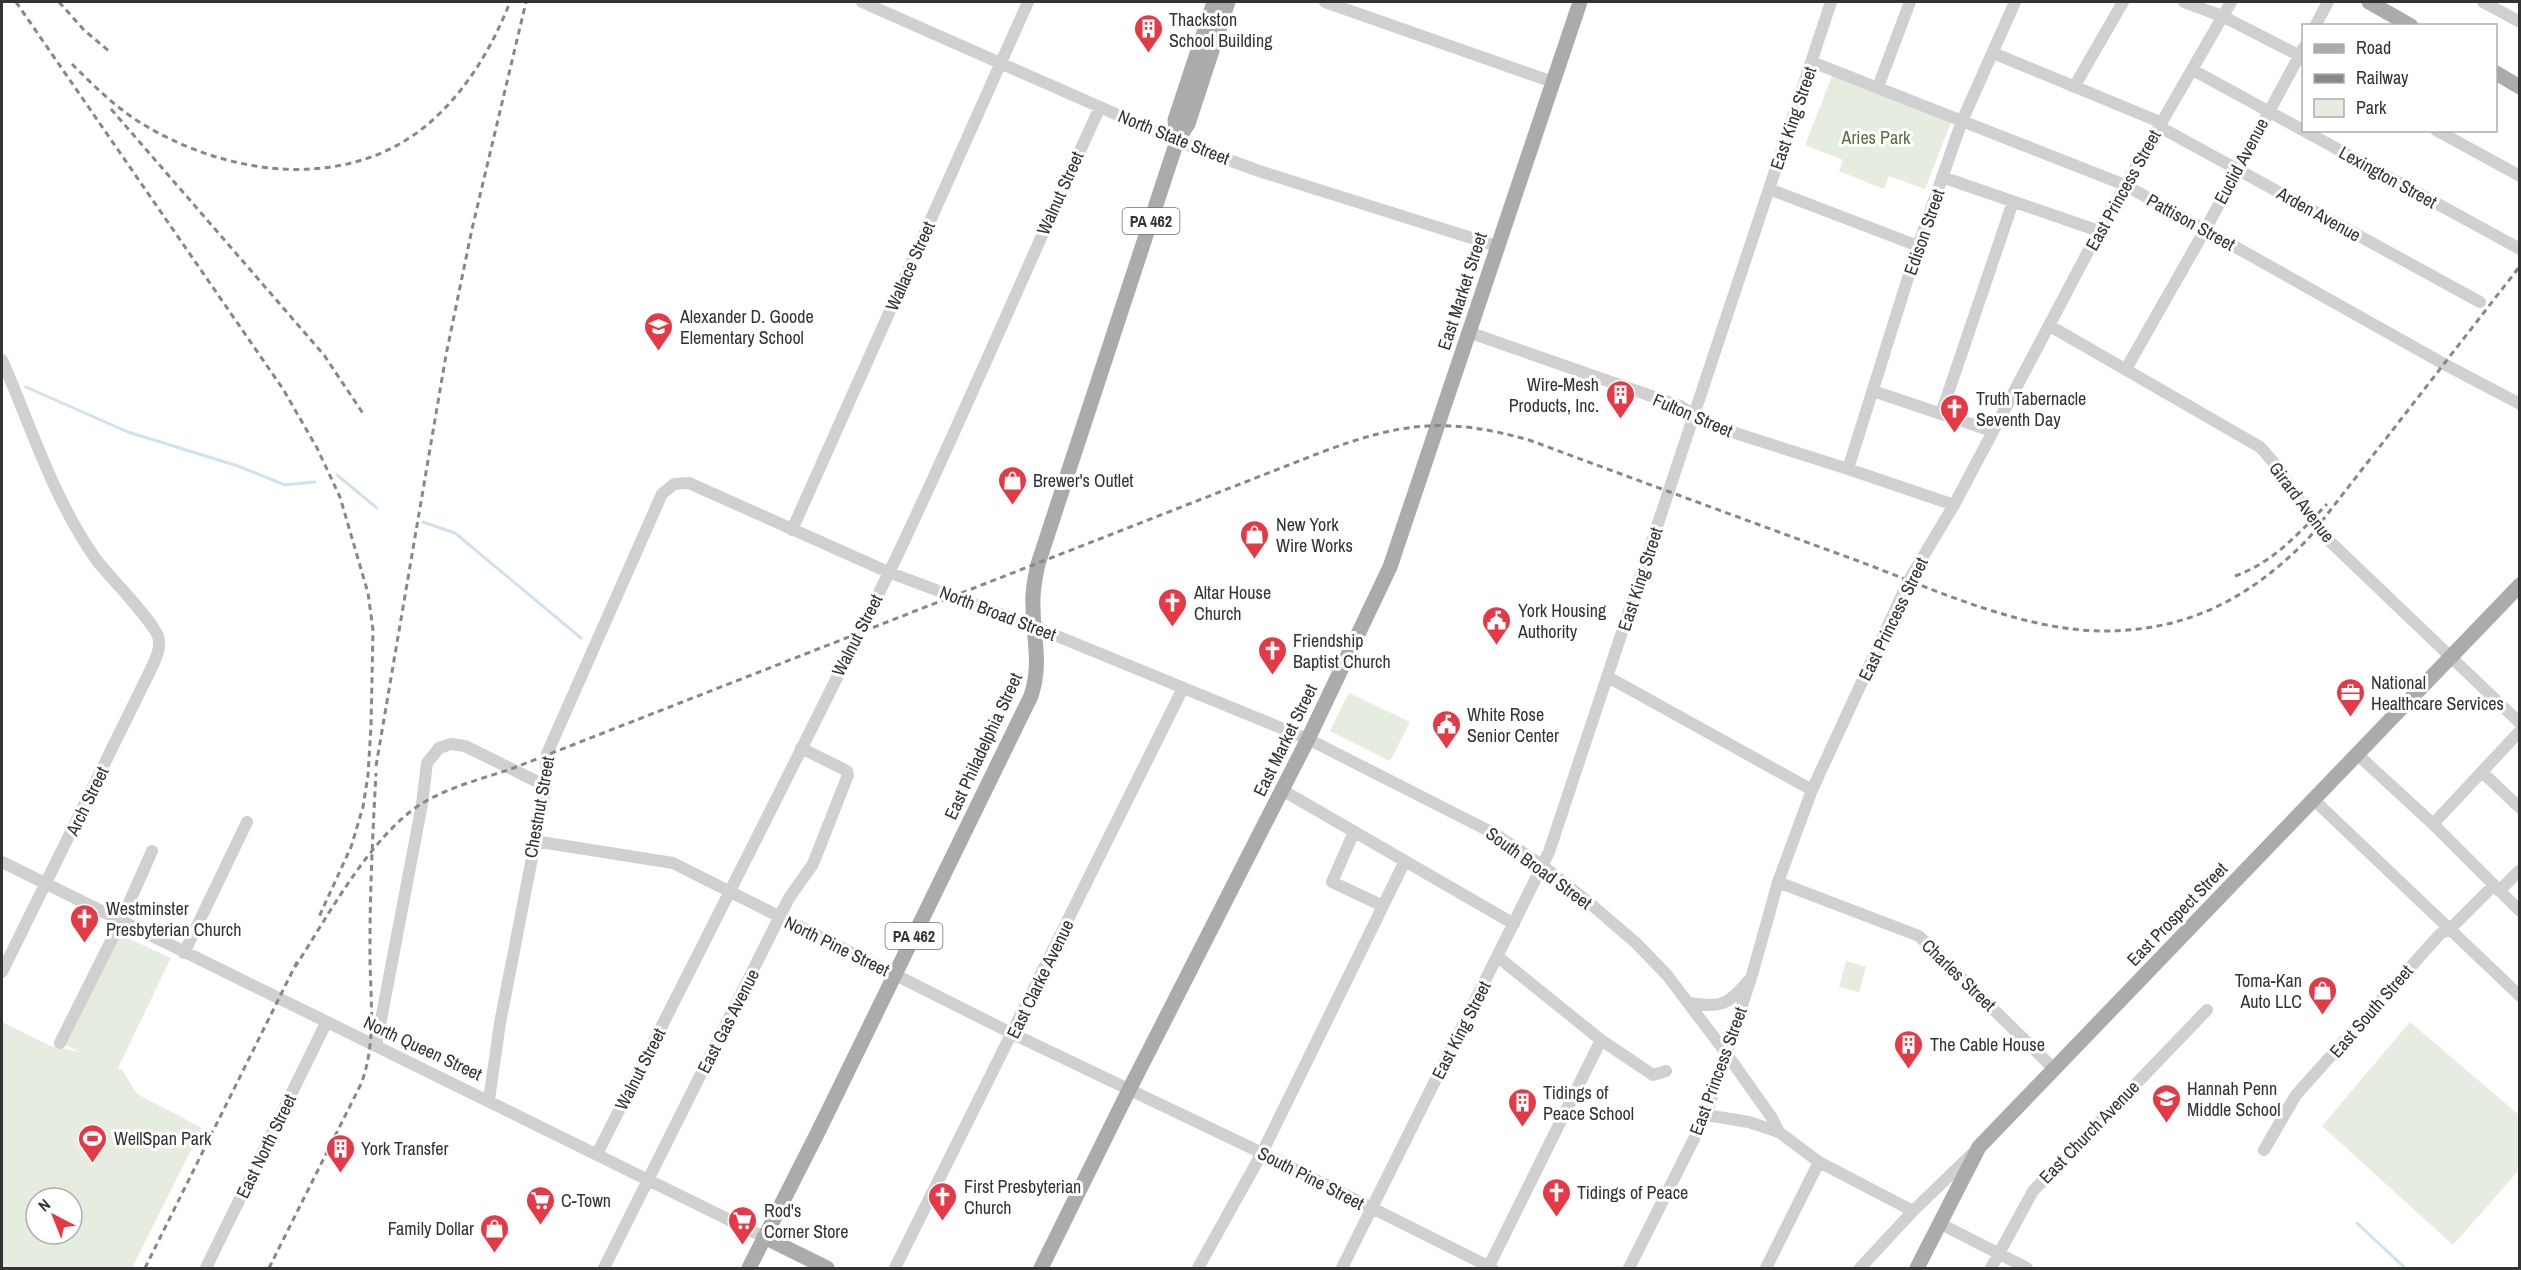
<svg xmlns="http://www.w3.org/2000/svg" width="2521" height="1270" viewBox="0 0 2521 1270" font-family="'Archivo Narrow',sans-serif">
<rect width="100%" height="100%" fill="#fff"/>
<path fill="#e6ecdf" fill-rule="evenodd" d="M1832 76 1951 122 1925 189 1889 176 1884 189 1839 171 1843 160 1805 145Z
M1349 693 1410 722 1390 761 1330 731Z
M119 934 171 958 118 1068 122 1070 137 1094 202 1128 132 1268H2V1022L51 1046 79 1052 66 1045ZM36 1198H72V1234H36Z
M1846 961 1866 967 1859 992 1839 987Z
M2410 1022 2519 1115V1170L2453 1245 2322 1126Z"/>
<g fill="none" stroke-linecap="round" stroke-linejoin="round">
<path stroke="#cfe2ee" stroke-width="3" d="M26 387 128 432 238 466 285 485 315 482
M337 475 377 508
M423 522 455 533 581 638
M2357 1223 2405 1268"/>
<path stroke="#d0d0d0" stroke-width="12" d="M862 2 1177 141 1259 171 1497 246
M1325 2 1553 82
M2184 2 2222 16 2304 58
M2483 2 2520 22
M2315 26 2328 2
M1993 53 2160 122
M1812 62 2125 185 2444 364 2520 404
M2193 70 2520 249
M1878 87 1910 2
M2074 87 2123 2
M2158 126 2480 302
M2436 130 2520 176
M1942 177 2099 231
M1769 189 1918 246
M2050 326 2260 447 2275 464 2321 533 2520 723
M1468 332 1680 406 1710 425 1848 469 1954 505
M2 360C31 426 53 498 95 558 107 575 158 625 159 640 160 650 156 658 152 667L2 972
M2126 369 2205 230 2304 47
M1873 391 1992 431
M1941 414 2013 202
M1848 469 1918 246 1962 121 2015 2
M792 530 1028 2
M1608 677 1812 790
M2358 755 2433 824 2520 911
M2482 772 2520 808
M1282 790 1514 924
M2314 800 2520 996
M2433 824 2520 731
M1354 832 1332 882 1383 906
M534 841 673 863 1013 1034 1262 1153 1492 1268
M2 862 764 1237
M1778 882 1919 936 2054 1069
M2499 891 2520 870
M184 953 247 822
M1498 957 1601 1040 1653 1075 1666 1071
M1689 1003C1721 1008 1728 1005 1748 981
M60 1043 121 921 152 851
M376 1046 422 804 427 763 439 748 451 744 465 746 546 786
M489 1100 500 1023 546 786V756L662 494 674 484 689 483 888 572 1035 627 1308 739 1495 834 1543 866 1593 906 1636 943 1667 975 1726 1053 1772 1118 1779 1132 1819 1162 1913 1211
M1706 1115 1749 1122 1779 1132
M2264 1150 2296 1095 2440 934 2450 929 2493 886
M597 1154C698 954 800 755 898 554 968 406 1032 255 1100 107
M1939 1223 2027 1268
M206 1268 326 1023
M604 1268 789 898 813 864 848 775 847 771 801 748
M895 1268 1183 688
M1198 1268 1262 1153 1405 861
M1342 1268 1549 852 1831 2
M1488 1268 1601 1040
M1629 1268 1706 1115 1752 975 1778 882 1812 790 1909 580 1954 505 2099 231 2231 2
M1766 1268 1819 1162
M1860 1268 1913 1211 1973 1153
M1991 1268 2033 1191 2207 1010"/>
<path stroke="#ababab" stroke-width="15" d="M2369 2 2411 26
M2496 73 2520 87
M1177 141 1175 120 1214 2
M764 1237 827 1268
M749 1268 818 1132 1031 696C1042 662 1033 640 1033 606 1032 592 1035 578 1038 564L1177 141 1188 124 1228 2
M1041 1268 1129 1090 1308 739 1390 567 1580 2
M1917 1268 1979 1147 2520 585"/>
<path stroke="#888" stroke-width="3" stroke-dasharray="6 4.5" stroke-linecap="butt" d="M16 2 283 389 317 448 340 497 368 593 373 630 371 726 368 775 363 807 351 847 318 919
M59 2 84 30 110 52
M72 64C93 85 115 107 141 123 230 178 356 194 437 116 470 85 494 43 510 2
M111 109 324 355 364 415
M2235 576C2274 562 2299 533 2327 504
M376 766 446 355 472 229 526 2
M295 967C328 916 370 837 421 804 449 787 481 779 511 769L1322 452C1402 422 1447 417 1529 440 1640 481 1751 522 1861 562 1935 590 2024 631 2104 631 2188 631 2250 598 2308 539L2520 266
M145 1268 298 960
M269 1268 361 1084C378 1040 369 990 370 943 370 886 373 829 376 773"/>
</g>
<defs>
<symbol id="building-pin" viewBox="-11 -11 22 30"><path d="M0 17L-7.5 6A9.5 9.5 0 1 1 7.5 6Z" fill="#e63946" stroke="#fff"/><path d="M-4-6H4V6H1V3H-1V6H-4ZM-2.5-4.3h1.7v1.8h-1.7ZM.8-4.3h1.7v1.8H.8ZM-2.5-1h1.7V.8h-1.7ZM.8-1h1.7V.8H.8Z" fill="#fff"/></symbol>
<symbol id="school-pin" viewBox="-11 -11 22 30"><path d="M0 17L-7.5 6A9.5 9.5 0 1 1 7.5 6Z" fill="#e63946" stroke="#fff"/><path d="M0-5L7-2L0 1L-7-2ZM-4 1L0 2.5L4 1V4Q0 6-4 4Z" fill="#fff"/></symbol>
<symbol id="church-pin" viewBox="-11 -11 22 30"><path d="M0 17L-7.5 6A9.5 9.5 0 1 1 7.5 6Z" fill="#e63946" stroke="#fff"/><path d="M-1.2-6h2.4v3.5h3.3v2.4h-3.3V6h-2.4V-.1h-3.3v-2.4h3.3Z" fill="#fff"/></symbol>
<symbol id="shop-pin" viewBox="-11 -11 22 30"><path d="M0 17L-7.5 6A9.5 9.5 0 1 1 7.5 6Z" fill="#e63946" stroke="#fff"/><path d="M-5-2.5h2.3a2.7 3.5 0 0 1 5.4 0H5L5.5 6h-11ZM-1.5-2.5h3a1.5 2.3 0 0 0-3 0Z" fill="#fff"/></symbol>
<symbol id="civic-pin" viewBox="-11 -11 22 30"><path d="M0 17L-7.5 6A9.5 9.5 0 1 1 7.5 6Z" fill="#e63946" stroke="#fff"/><path d="M-.6-6.5H3V-4.5H.6V-3L4-1V1h2V6H-6V1h2V-1L-.6-3ZM-1.2 2.5V6h2.4V2.5Z" fill="#fff"/></symbol>
<symbol id="office-pin" viewBox="-11 -11 22 30"><path d="M0 17L-7.5 6A9.5 9.5 0 1 1 7.5 6Z" fill="#e63946" stroke="#fff"/><path d="M-6-3h4V-5.5h4V-3h4V5H-6ZM-1-4.5V-3h2v-1.5ZM-6 0V1H6V0Z" fill="#fff"/></symbol>
<symbol id="stadium-pin" viewBox="-11 -11 22 30"><path d="M0 17L-7.5 6A9.5 9.5 0 1 1 7.5 6Z" fill="#e63946" stroke="#fff"/><path d="M0-5a6.5 5 0 1 0 0 10a6.5 5 0 1 0 0-10ZM-3.5-1.8h7v3.6h-7Z" fill="#fff"/></symbol>
<symbol id="supermarket-pin" viewBox="-11 -11 22 30"><path d="M0 17L-7.5 6A9.5 9.5 0 1 1 7.5 6Z" fill="#e63946" stroke="#fff"/><path d="M-6-5.5h2.5l.6 2H6L4.5 2H-2.5L-4.4-4H-6ZM-1.5 3.2a1.3 1.3 0 1 0 .1 0ZM3 3.2a1.3 1.3 0 1 0 .1 0Z" fill="#fff"/></symbol>
</defs>
<g fill-rule="evenodd">
<use href="#building-pin" x="1132" y="12" width="33" height="45"/>
<use href="#school-pin" x="642" y="310" width="33" height="45"/>
<use href="#building-pin" x="1604" y="378" width="33" height="45"/>
<use href="#church-pin" x="1938" y="392" width="33" height="45"/>
<use href="#shop-pin" x="996" y="464" width="33" height="45"/>
<use href="#shop-pin" x="1238" y="518" width="33" height="45"/>
<use href="#church-pin" x="1156" y="586" width="33" height="45"/>
<use href="#civic-pin" x="1480" y="604" width="33" height="45"/>
<use href="#church-pin" x="1256" y="634" width="33" height="45"/>
<use href="#office-pin" x="2334" y="676" width="33" height="45"/>
<use href="#civic-pin" x="1430" y="708" width="33" height="45"/>
<use href="#church-pin" x="68" y="902" width="33" height="45"/>
<use href="#shop-pin" x="2306" y="974" width="33" height="45"/>
<use href="#building-pin" x="1892" y="1028" width="33" height="45"/>
<use href="#school-pin" x="2150" y="1082" width="33" height="45"/>
<use href="#building-pin" x="1506" y="1086" width="33" height="45"/>
<use href="#stadium-pin" x="76" y="1122" width="33" height="45"/>
<use href="#building-pin" x="324" y="1132" width="33" height="45"/>
<use href="#church-pin" x="1540" y="1176" width="33" height="45"/>
<use href="#church-pin" x="926" y="1180" width="33" height="45"/>
<use href="#supermarket-pin" x="524" y="1184" width="33" height="45"/>
<use href="#supermarket-pin" x="726" y="1204" width="33" height="45"/>
<use href="#shop-pin" x="478" y="1212" width="33" height="45"/>
</g>
<g text-anchor="middle" dominant-baseline="central" stroke-width="6" stroke-linejoin="round" paint-order="stroke">
<g fill="#fff" stroke="#707070" stroke-width="1.5">
<rect x="1122.5" y="208" width="57" height="26" rx="4.5"/>
<rect x="885.5" y="923" width="57" height="26" rx="4.5"/>
</g>
<g font-size="16" font-weight="bold" fill="#333">
<text x="1151" y="221">PA 462</text>
<text x="914" y="936">PA 462</text>
</g>
<g font-size="18" fill="#333" stroke="#fff" text-anchor="start">
<text x="1169" y="19">Thackston<tspan x="1169" dy="21">School Building</tspan></text>
<text x="680" y="316">Alexander D. Goode<tspan x="680" dy="21">Elementary School</tspan></text>
<text x="1599" y="384" text-anchor="end">Wire-Mesh<tspan x="1599" dy="21">Products, Inc.</tspan></text>
<text x="1976" y="398">Truth Tabernacle<tspan x="1976" dy="21">Seventh Day</tspan></text>
<text x="1033" y="480">Brewer's Outlet</text>
<text x="1276" y="524">New York<tspan x="1276" dy="21">Wire Works</tspan></text>
<text x="1194" y="592">Altar House<tspan x="1194" dy="21">Church</tspan></text>
<text x="1518" y="610">York Housing<tspan x="1518" dy="21">Authority</tspan></text>
<text x="1293" y="640">Friendship<tspan x="1293" dy="21">Baptist Church</tspan></text>
<text x="2371" y="682">National<tspan x="2371" dy="21">Healthcare Services</tspan></text>
<text x="1467" y="714">White Rose<tspan x="1467" dy="21">Senior Center</tspan></text>
<text x="106" y="908">Westminster<tspan x="106" dy="21">Presbyterian Church</tspan></text>
<text x="2302" y="980" text-anchor="end">Toma-Kan<tspan x="2302" dy="21">Auto LLC</tspan></text>
<text x="1930" y="1044">The Cable House</text>
<text x="2187" y="1088">Hannah Penn<tspan x="2187" dy="21">Middle School</tspan></text>
<text x="1543" y="1092">Tidings of<tspan x="1543" dy="21">Peace School</tspan></text>
<text x="114" y="1138">WellSpan Park</text>
<text x="361" y="1148">York Transfer</text>
<text x="964" y="1186">First Presbyterian<tspan x="964" dy="21">Church</tspan></text>
<text x="1577" y="1192">Tidings of Peace</text>
<text x="561" y="1200">C-Town</text>
<text x="764" y="1210">Rod's<tspan x="764" dy="21">Corner Store</tspan></text>
<text x="474" y="1228" text-anchor="end">Family Dollar</text>
</g>
<g font-size="18" fill="#333" stroke="#fff">
<text transform="translate(1793 118) rotate(-71)">East King Street</text>
<text transform="translate(1174 137) rotate(22)">North State Street</text>
<text transform="translate(2241 161) rotate(-62)">Euclid Avenue</text>
<text transform="translate(2388 177) rotate(29)">Lexington Street</text>
<text transform="translate(2123 190) rotate(-61)">East Princess Street</text>
<text transform="translate(1060 193) rotate(-66)">Walnut Street</text>
<text transform="translate(2319 214) rotate(29)">Arden Avenue</text>
<text transform="translate(2191 222) rotate(29)">Pattison Street</text>
<text transform="translate(1924 232) rotate(-71)">Edison Street</text>
<text transform="translate(910 266) rotate(-66)">Wallace Street</text>
<text transform="translate(1462 291) rotate(-72)">East Market Street</text>
<text transform="translate(1693 415) rotate(23)">Fulton Street</text>
<text transform="translate(2302 502) rotate(53)">Girard Avenue</text>
<text transform="translate(1640 579) rotate(-72)">East King Street</text>
<text transform="translate(998 613) rotate(21)">North Broad Street</text>
<text transform="translate(1893 619) rotate(-64)">East Princess Street</text>
<text transform="translate(857 635) rotate(-63)">Walnut Street</text>
<text transform="translate(1285 740) rotate(-64)">East Market Street</text>
<text transform="translate(983 746) rotate(-65)">East Philadelphia Street</text>
<text transform="translate(87 801) rotate(-64)">Arch Street</text>
<text transform="translate(539 807) rotate(-80)">Chestnut Street</text>
<text transform="translate(1539 868) rotate(36)">South Broad Street</text>
<text transform="translate(2177 914) rotate(-46)">East Prospect Street</text>
<text transform="translate(837 946) rotate(26)">North Pine Street</text>
<text transform="translate(1959 975) rotate(44)">Charles Street</text>
<text transform="translate(1040 979) rotate(-64)">East Clarke Avenue</text>
<text transform="translate(2371 1011) rotate(-49)">East South Street</text>
<text transform="translate(728 1021) rotate(-63)">East Gas Avenue</text>
<text transform="translate(1461 1030) rotate(-63)">East King Street</text>
<text transform="translate(423 1048) rotate(25)">North Queen Street</text>
<text transform="translate(640 1069) rotate(-63)">Walnut Street</text>
<text transform="translate(1718 1071) rotate(-70)">East Princess Street</text>
<text transform="translate(2089 1132) rotate(-46)">East Church Avenue</text>
<text transform="translate(266 1146) rotate(-64)">East North Street</text>
<text transform="translate(1311 1178) rotate(27)">South Pine Street</text>
</g>
<g font-size="18" fill="#56703f" stroke="#fff">
<text x="1876" y="137">Aries Park</text>
</g>
</g>
<rect width="2521" height="1270" fill="none" stroke="#333333" stroke-width="6"/>
<rect x="2302" y="24" width="195" height="108" fill="#ffffff" stroke="#adadad" stroke-width="1.5"/>
<rect x="2314" y="44" width="30" height="9" fill="#ababab" stroke="#adadad" stroke-width="1.5"/>
<text x="2356" y="54" font-size="18" fill="#333333">Road</text>
<rect x="2314" y="74" width="30" height="9" fill="#888888" stroke="#adadad" stroke-width="1.5"/>
<text x="2356" y="84" font-size="18" fill="#333333">Railway</text>
<rect x="2314" y="99" width="30" height="18" fill="#e6ecdf" stroke="#adadad" stroke-width="1.5"/>
<text x="2356" y="114" font-size="18" fill="#333333">Park</text>
<g transform="translate(54 1216) rotate(318)"><circle r="28" fill="#ffffff" stroke="#adadad" stroke-width="1.5"/>
<path d="M0-4.5L10 22L0 15L-10 22Z" fill="#e63946"/>
<text y="-9" font-size="16" font-weight="bold" text-anchor="middle" fill="#333333">N</text>
</g>
</svg>
